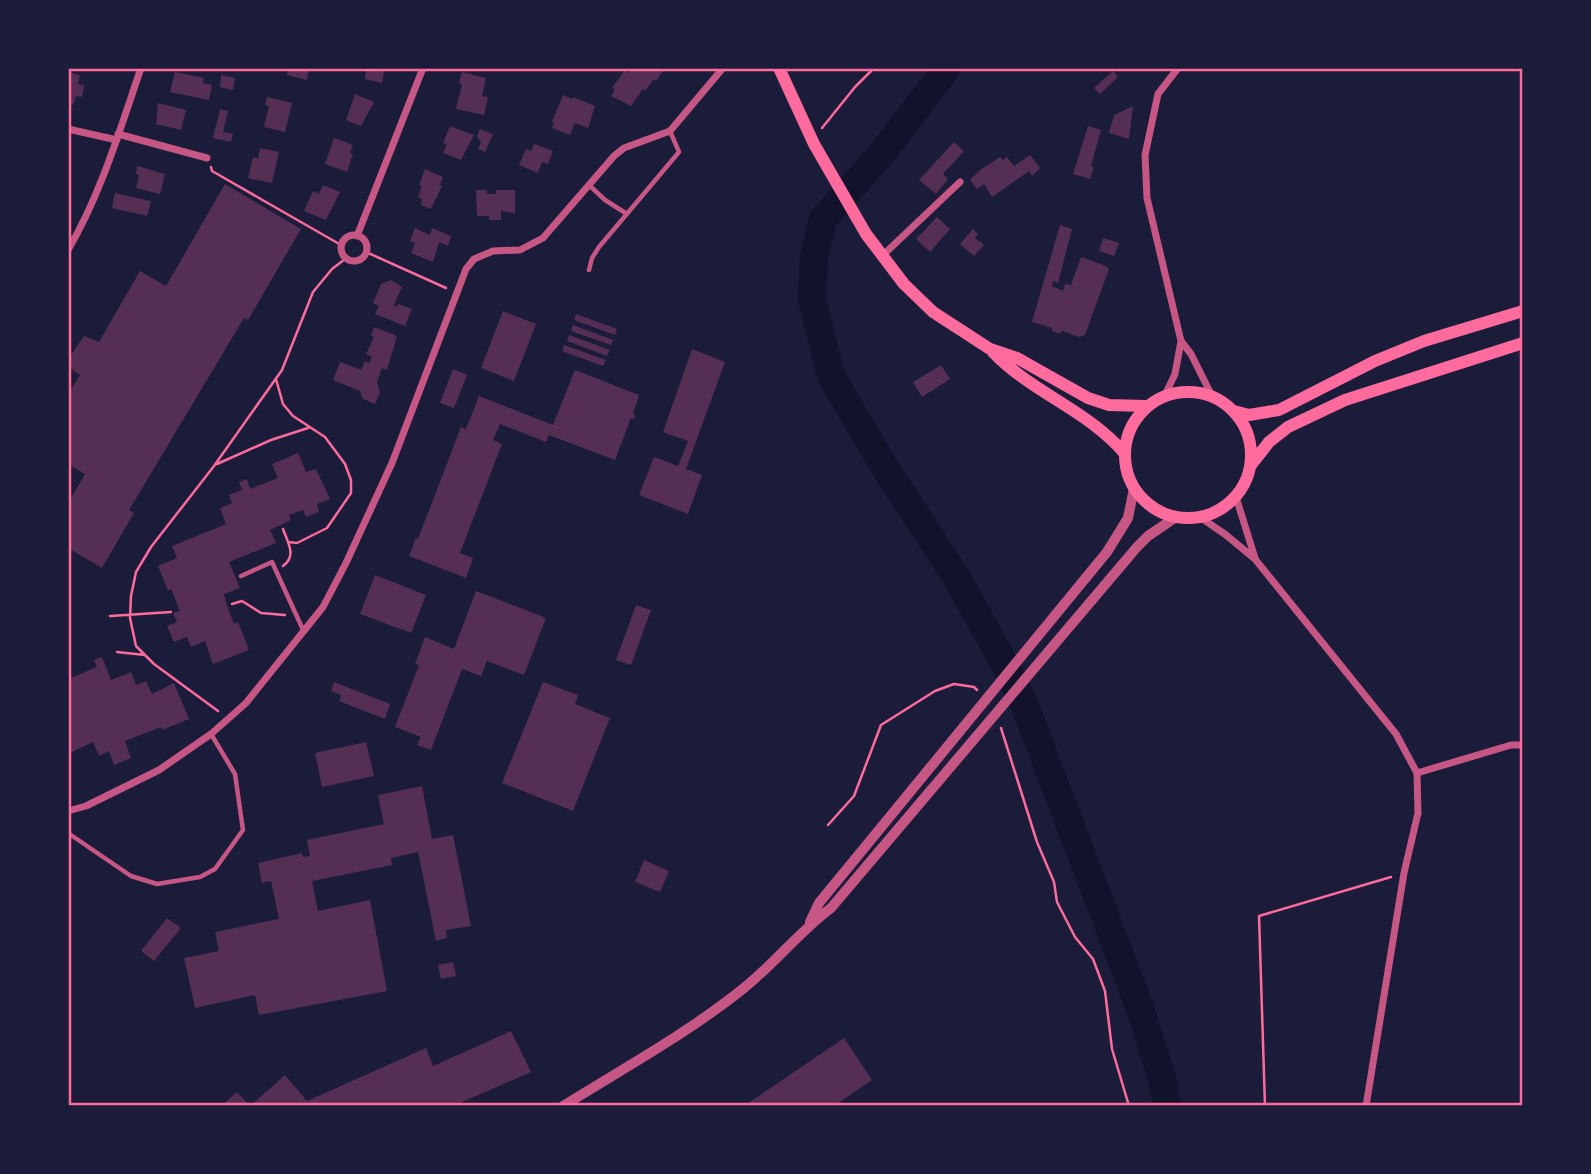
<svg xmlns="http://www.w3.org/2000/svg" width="1591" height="1174" viewBox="0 0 1591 1174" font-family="Jost,sans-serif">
<rect width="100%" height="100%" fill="#1b1b3a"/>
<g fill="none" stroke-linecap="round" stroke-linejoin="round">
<path stroke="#12122b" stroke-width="28" d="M947 68 883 152 823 219 814 257 812 299 831 376 887 471 957 578 1008 670 1026 709 1140 1008 1162 1078 1167 1106"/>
</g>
<path fill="#542f53" d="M288 68H309L307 80 287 75Z
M366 68H388L384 71 382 83 365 79Z
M632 68H665L656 81 654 79 645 91 643 89 631 106 611 96 615 90 612 88 625 70 628 73Z
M1113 71 1118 77 1100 94 1094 88Z
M68 72 80 75 78 84 84 85 82 97 76 96 73 105 68 104Z
M175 72 204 78 203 83 212 85 209 100 170 92Z
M462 72 486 78 482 96 488 97 484 115 456 109 462 84 459 83Z
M221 75 235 78 233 90 220 87Z
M355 94 374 102 361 126 346 120Z
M563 95 572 99 573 97 595 106 588 128 575 123 570 135 552 128 554 123 552 122Z
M267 97 292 103 285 132 264 127 269 106 265 105Z
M158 103 186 110 181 130 156 124Z
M1133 106 1129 139 1109 133 1114 115Z
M220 109 228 111 223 132 233 134 231 142 213 138Z
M450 126 474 135 461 160 443 153 447 144 443 143Z
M1088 126 1101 130 1091 166 1094 167 1090 179 1073 174Z
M480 129 493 134 485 152 478 149 481 143 477 136Z
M334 138 353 145 350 153 353 154 347 172 325 164Z
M954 142 964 151 943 174 948 179 936 194 919 180Z
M534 144 553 151 548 164 542 162 538 173 519 165 526 149 531 151Z
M260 148 279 152 272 183 248 178 253 157 258 159Z
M1030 155 1040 168 1032 176 1029 171 992 197 984 184 977 189 970 180 980 170 1000 157 1003 160 1007 157 1014 166Z
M137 166 165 174 160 194 136 188 139 175 136 174Z
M425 169 443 177 440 185 442 186 431 209 421 205 422 199 418 197 422 186 419 185Z
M225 184 301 229 248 320 244 318 129 510 134 513 102 568 68 548V503L85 474 68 464V394L80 375 68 367V359L84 336 99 342 140 271 166 286Z
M323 185 340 192 326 220 304 211 313 191 319 194Z
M476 190H487V194H496V190H515V213L501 211V220H489V216H477Z
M115 193 151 201 147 216 112 208Z
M937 217 950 229 930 252 916 239Z
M1060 225 1072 229 1058 283 1053 281 1052 286 1063 291 1065 284 1071 285 1081 257 1106 266 1109 269 1085 335 1079 337 1062 331 1060 334 1052 331V328L1032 322Z
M415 228 430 235 432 228 451 236 448 246 439 242 433 262 411 253 415 243 410 241Z
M973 229 978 234 975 238 984 245 974 256 960 244Z
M1103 238 1119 243 1114 256 1099 251Z
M391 280 402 287 394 305 397 307 398 304 412 309 405 326 375 314 379 306 373 303 381 284Z
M503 311 536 324 514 381 481 368Z
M576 314 617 329 615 335 574 320Z
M573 325 613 340 611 345 571 331Z
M374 327 397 336 387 370 382 368 377 382 380 393 375 404 363 399 360 391 333 380 340 362 361 370 365 361 369 363 372 357 366 354 374 337 371 336Z
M569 335 610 350 607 356 567 341Z
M564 345 606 360 603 366 562 351Z
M692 349 725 362 686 469 702 475 688 514 639 495 654 457 678 466 688 441 663 432Z
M941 365 950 379 922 397 913 382Z
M453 369 467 375 454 408 440 403Z
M575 370 639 395 633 414 635 415 634 419 631 418 615 460 549 435 546 442 500 424 493 440 502 444 460 553 473 558 466 578 409 556 416 538 418 539 461 427 466 429 479 396 553 425Z
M298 453 306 472 316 469 330 499 317 504 319 512 306 517 303 510 289 515 291 520 270 530 276 543 229 562 240 588 224 594 226 603 234 624 238 622 249 650 213 664 205 641 191 647 187 637 174 642 167 626 177 622 173 613 180 611 171 589 168 591 158 566 177 558 172 546 226 524 220 508 232 503 229 495 242 490 239 482 247 479 250 489 278 478 272 464Z
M375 575 426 595 411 633 360 614Z
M476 591 546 618 524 675 487 661 481 676 462 669 431 750 417 745 421 737 395 727 419 665 415 664 425 637 454 649Z
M636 605 651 610 631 665 616 660Z
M102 657 111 680 131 672 136 685 146 681 152 694 174 683 189 719 162 730 161 727 125 741 131 758 114 765 109 751 99 756 93 742 68 754V679L97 667 94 660Z
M334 682 390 704 385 719 339 701 341 695 331 691Z
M543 682 578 695 575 704 610 718 573 811 502 783Z
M366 742 374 776 322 787 315 753Z
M422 786 432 839 453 835 471 926 446 930 447 938 436 941 418 852 391 858 392 865 312 881 318 911 370 900 387 991 259 1015 255 995 195 1008 184 958 219 951 215 932 279 919 271 881 262 883 258 863 302 853 303 857 310 856 307 840 384 824 378 795Z
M644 860 669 871 660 892 635 882Z
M167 918 181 928 154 961 141 951Z
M453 962 456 976 441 979 438 965Z
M511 1031 531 1072 453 1106H250L285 1075 307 1101 426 1048 433 1066Z
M844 1038 872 1080 834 1106H744Z
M237 1092 250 1106H221Z"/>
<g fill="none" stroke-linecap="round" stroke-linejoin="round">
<path stroke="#ff6b9d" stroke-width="2.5" d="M822 128 855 87 874 68
M211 167 212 171 341 245
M366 252 446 288
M276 379 283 404 293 416 325 437 345 464 351 480V493L327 528 297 543 288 542
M217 464 271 440 308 428
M283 566C297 556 288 543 283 529
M232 604 242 601 261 613 285 615
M110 616 171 612
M117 652 145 655
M218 711 154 664 136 646 130 618 131 596 136 572 151 547 214 466 282 370 313 292 332 269 345 259
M1001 728 1037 842 1054 882 1057 902 1075 937 1093 959 1105 991 1112 1049 1129 1106
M828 825 854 796 881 725 935 691 954 684 974 687 977 690
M1265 1106 1259 916 1391 877"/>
<path stroke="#c65784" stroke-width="4.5" d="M589 185 605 200 627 214
M589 270 592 258 599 247 679 152 670 131
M241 576 272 562 304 632
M68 833 131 876 157 884 200 877 215 869 243 830 235 774 211 734"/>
<path stroke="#c65784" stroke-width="7" d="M68 129 117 140
M118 134 207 158
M341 248a13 13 0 1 1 26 0a13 13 0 1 1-26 0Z
M357 236 423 68
M68 250C101 194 120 129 141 68
M882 256 960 182
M1181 341 1191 354 1212 396
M1165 395 1175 374 1181 341 1147 198 1145 155 1158 94 1178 68
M1236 497 1255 558
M1200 517 1226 535 1255 559 1396 734 1417 773 1418 813 1404 873 1366 1106
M1417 773 1511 745H1523
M68 811 86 806 159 770 211 734 246 703 323 607 346 563 392 463 466 269 474 259 493 251 520 250 543 238 614 156 624 148 670 131 723 68"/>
<path stroke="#c65784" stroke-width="10" d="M810 922 819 903 1107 552 1128 518 1134 488
M563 1106C624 1068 688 1033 744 988 775 963 799 932 831 908L1137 547 1148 536 1176 517"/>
<path stroke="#ff6b9d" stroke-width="12" d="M779 68 814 144 866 234 904 284 933 312 990 349 1017 358 1088 398 1109 405 1146 406
M993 352C1032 393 1088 410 1125 454
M1125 455a63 63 0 1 1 126 0a63 63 0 1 1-126 0Z
M1234 411 1249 415 1279 410 1375 361 1424 341 1523 311
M1251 465 1269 442 1288 427 1345 400 1523 343"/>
</g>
<rect width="1591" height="1174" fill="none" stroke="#1b1b3a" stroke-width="140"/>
<rect x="70" y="70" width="1451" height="1034" fill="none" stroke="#ff6b9d" stroke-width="2.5"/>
</svg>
